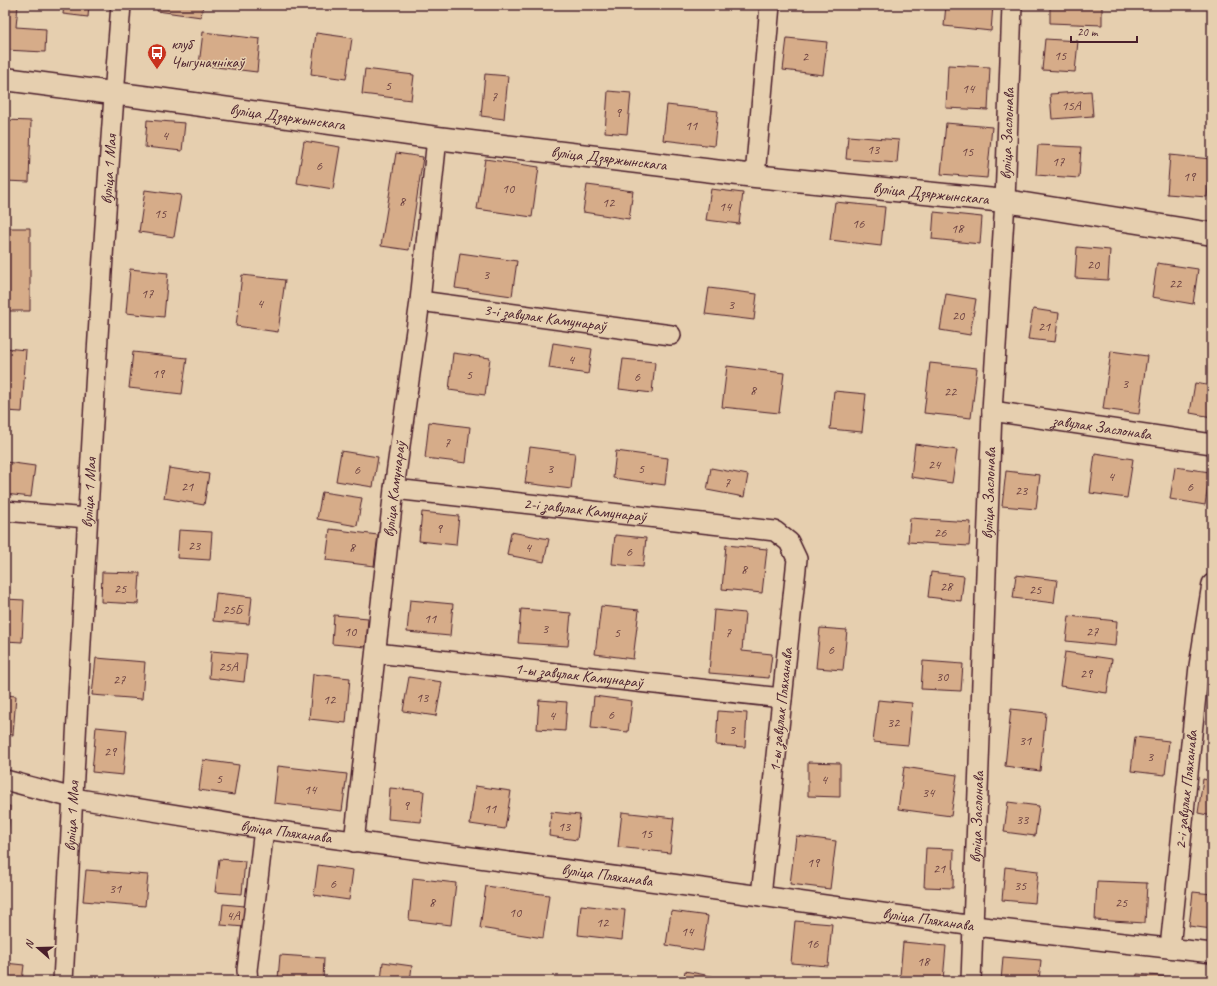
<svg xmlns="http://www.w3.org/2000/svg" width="1217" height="986" viewBox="0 0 1217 986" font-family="Caveat,sans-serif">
<rect width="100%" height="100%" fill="#e6cfaf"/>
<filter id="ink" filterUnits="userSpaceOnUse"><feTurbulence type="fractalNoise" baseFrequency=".025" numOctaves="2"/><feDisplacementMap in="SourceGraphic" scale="8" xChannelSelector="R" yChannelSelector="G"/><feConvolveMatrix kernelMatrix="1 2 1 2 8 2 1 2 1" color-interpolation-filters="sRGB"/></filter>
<g filter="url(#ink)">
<path fill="#d6ac89" stroke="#4a1f2b" d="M5 5H18L16 27 46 29 45 52 5 50Z
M64 5H89L88 17 63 14Z
M158 5H203L201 17 157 11Z
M946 5H993L991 31 944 26Z
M1050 5H1102V25L1050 23Z
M203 32 260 39 257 72 199 65Z
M316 33 352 38 346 79 311 74Z
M787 38 827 42 823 75 783 70Z
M1045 39 1078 41 1075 72 1042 70Z
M948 65 990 67 988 110 946 108Z
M365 69 414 75 411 100 362 94Z
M485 74 508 76 504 119 481 116Z
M608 91 631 93 627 134 605 132Z
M1091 91 1093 116 1052 119 1050 94Z
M667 105 718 111 714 146 663 140Z
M5 120 31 121 29 182 5 181Z
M147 120 185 123 182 151 145 147Z
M946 123 992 127 987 178 941 174Z
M848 136 899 140 897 163 846 159Z
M304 141 340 147 333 189 297 183Z
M1038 145 1081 147 1079 178 1036 175Z
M396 153 423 157 409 250 381 246Z
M1170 155 1211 159 1207 197 1167 194Z
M485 159 539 167 532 217 477 209Z
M587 185 633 191 629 219 583 212Z
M711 189 743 193 739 224 706 220Z
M145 190 181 195 174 237 139 232Z
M835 202 885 207 881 246 830 240Z
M934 212 982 217 980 244 932 239Z
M5 228H30V311H5Z
M1077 247 1110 250 1108 280 1075 278Z
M460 253 517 261 512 296 455 288Z
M1157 263 1198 269 1193 304 1152 297Z
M130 269 168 273 164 317 126 313Z
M242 275 285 280 278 332 236 326Z
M709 288 757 294 754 320 705 314Z
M946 294 976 299 970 335 940 330Z
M1033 309 1059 313 1055 342 1028 339Z
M553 343 592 349 588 374 549 368Z
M5 348 26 350 22 412 5 411Z
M1111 351 1147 356 1139 414 1103 409Z
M133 352 187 358 182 394 129 388Z
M453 353 490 358 485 395 449 390Z
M623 359 655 362 652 393 619 389Z
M930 363 977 368 971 418 924 413Z
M727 366 784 373 779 413 722 407Z
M1195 383 1212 386V417L1190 413Z
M834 391 866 394 862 432 830 429Z
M429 422 470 427 466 463 425 458Z
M915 444 957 450 952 483 911 477Z
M530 447 575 453 571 489 525 483Z
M341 451 378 457 373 487 336 481Z
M616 451 668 458 665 485 613 478Z
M1095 453 1133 459 1127 498 1090 493Z
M6 462 35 466 31 497 5 494Z
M1175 467 1210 472 1205 505 1170 499Z
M169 468 209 474 204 505 164 498Z
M711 468 748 475 744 497 707 490Z
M1006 471 1040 475 1036 509 1002 506Z
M322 492 362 498 357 526 317 519Z
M422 512 459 516 456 545 419 541Z
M910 518 971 522 969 546 908 542Z
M330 529 378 535 374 566 326 560Z
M179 530 212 532 210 560 177 558Z
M511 532 549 539 544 562 507 555Z
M615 535 646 538 643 567 612 564Z
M726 545 767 549 762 593 722 589Z
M102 572 140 573 138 604 101 602Z
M931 572 964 576 961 601 928 597Z
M1016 575 1057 580 1054 603 1013 598Z
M216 593 252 597 249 624 213 621Z
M5 599 24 600 22 642 5 641Z
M410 600 453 604 450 636 407 632Z
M601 606 639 610 633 659 595 654Z
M521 609 571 613 568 646 518 643Z
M714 610 745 613 742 651 772 654 769 678 709 673Z
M334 615 368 618 366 647 332 644Z
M1069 616 1117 621 1115 646 1066 641Z
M820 628 847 630 843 670 816 668Z
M211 651 247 654 244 682 209 678Z
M1065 652 1112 659 1107 693 1060 686Z
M96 658 145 662 142 699 92 695Z
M923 661 963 664 961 691 921 689Z
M313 674 350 678 346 723 309 719Z
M409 677 442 682 436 716 403 711Z
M5 695 16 696 13 735 5 734Z
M594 696 632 701 628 732 591 728Z
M539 700 567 702 565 731 537 729Z
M878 700 912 703 908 745 873 742Z
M1011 709 1046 713 1040 771 1005 766Z
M718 711 747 713 745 747 716 745Z
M96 727 127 730 123 775 92 772Z
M1135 737 1169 741 1165 775 1131 771Z
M203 760 239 765 234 795 199 790Z
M808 762 840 763V797L808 796Z
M278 766 347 774 342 811 274 803Z
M904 767 957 775 951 816 898 809Z
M1203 779 1212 781V816L1198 813Z
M475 786 511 791 505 829 470 824Z
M390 788 424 791 421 822 388 819Z
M1008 802 1039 806 1035 836 1004 832Z
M5 806H10L7 853 5 852Z
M551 812 580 815 577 840 549 836Z
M622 812 674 818 670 853 618 847Z
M796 836 836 841 830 889 790 884Z
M926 848 954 849 953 888 924 887Z
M219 859 245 861 242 894 215 892Z
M318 865 353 870 349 900 314 895Z
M1005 867 1038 871 1035 903 1002 900Z
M86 870 148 875 145 906 83 901Z
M413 878 456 883 451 925 409 920Z
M1097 881 1147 883 1145 923 1095 920Z
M486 886 549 895 543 938 480 928Z
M1193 892 1212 894V929L1189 926Z
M223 904 245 906 244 927 221 925Z
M581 905 625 910 622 940 578 935Z
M671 911 708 916 703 951 666 945Z
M795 921 832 924 828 966 791 963Z
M903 942 946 946 943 980 900 976Z
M280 955 324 958 323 981 278 979Z
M1003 957 1041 960 1039 981H1001Z
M383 962 412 966 410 981H381Z
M5 963 24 965 22 981H5Z
M685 971 721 978 720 981H683Z
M1137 974 1183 978V981H1136Z"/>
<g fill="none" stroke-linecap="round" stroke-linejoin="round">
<defs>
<g id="street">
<path d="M755 176 770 5"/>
<path id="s1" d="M420 301 671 335"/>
<path id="s2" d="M992 411 1212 444"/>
<path id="s3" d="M394 489 775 531 789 542 797 559 761 896"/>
<path d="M5 511 87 518"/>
<path id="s4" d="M376 653 782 698"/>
<path id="s5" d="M5 780 73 798 264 829 761 896 974 926 1212 953"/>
<path id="s6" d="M354 842 394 489 420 301 437 138"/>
<path id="s7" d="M1170 948 1199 666 1212 584"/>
<path id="s8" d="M63 981C81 656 95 330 121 5"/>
<path d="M248 981 247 970 264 829"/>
<path id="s9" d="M971 981 992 411 1005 201 1012 5"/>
</g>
<g id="secondary">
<path id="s10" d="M5 79 158 99 437 138 755 176 1005 201 1212 234"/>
</g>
</defs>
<use href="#street" stroke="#4a1f2b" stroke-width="22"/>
<use href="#secondary" stroke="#4a1f2b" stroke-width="25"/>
<use href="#street" stroke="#e6cfaf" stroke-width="19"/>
<use href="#secondary" stroke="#e6cfaf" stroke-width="22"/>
</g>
</g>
<defs>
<symbol id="bus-pin" viewBox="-11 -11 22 30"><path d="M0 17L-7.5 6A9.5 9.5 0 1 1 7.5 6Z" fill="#c8321e" stroke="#e6cfaf"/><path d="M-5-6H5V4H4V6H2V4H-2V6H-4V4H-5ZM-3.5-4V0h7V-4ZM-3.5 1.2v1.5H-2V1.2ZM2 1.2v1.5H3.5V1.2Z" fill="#fff"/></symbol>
</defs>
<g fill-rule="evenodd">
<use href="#bus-pin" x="146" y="42" width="22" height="30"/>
</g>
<g text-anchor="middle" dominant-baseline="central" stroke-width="3" stroke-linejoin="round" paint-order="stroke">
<g font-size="14" fill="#6d4242">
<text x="1060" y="55">15</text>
<text x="805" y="56">2</text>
<text x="388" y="85">5</text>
<text x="968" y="88">14</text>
<text x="494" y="96">7</text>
<text x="1071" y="105">15А</text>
<text x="618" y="112">9</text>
<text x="691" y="125">11</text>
<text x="165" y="135">4</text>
<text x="873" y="149">13</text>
<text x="967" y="151">15</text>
<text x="1058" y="161">17</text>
<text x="319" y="165">6</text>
<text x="1189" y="176">19</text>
<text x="508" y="188">10</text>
<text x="402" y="201">8</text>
<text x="608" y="202">12</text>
<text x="725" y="206">14</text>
<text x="160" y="213">15</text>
<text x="858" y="223">16</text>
<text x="957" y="228">18</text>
<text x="1093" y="264">20</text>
<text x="486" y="274">3</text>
<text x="1175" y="283">22</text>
<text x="147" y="293">17</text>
<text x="260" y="303">4</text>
<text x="731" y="304">3</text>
<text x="958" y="315">20</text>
<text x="1044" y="326">21</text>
<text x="571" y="359">4</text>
<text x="158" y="373">19</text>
<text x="469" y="374">5</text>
<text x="637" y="376">6</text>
<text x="1125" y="383">3</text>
<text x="753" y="390">8</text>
<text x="950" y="391">22</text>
<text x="447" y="442">7</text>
<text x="934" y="464">24</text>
<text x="550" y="468">3</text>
<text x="641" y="468">5</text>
<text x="357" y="469">6</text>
<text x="1111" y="476">4</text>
<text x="727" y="482">7</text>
<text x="187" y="486">21</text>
<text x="1190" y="486">6</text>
<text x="1021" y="490">23</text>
<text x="439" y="528">9</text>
<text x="940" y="532">26</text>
<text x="194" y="545">23</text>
<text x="352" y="547">8</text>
<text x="528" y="547">4</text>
<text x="629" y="551">6</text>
<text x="744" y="569">8</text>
<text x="946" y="586">28</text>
<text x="120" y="588">25</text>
<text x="1035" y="589">25</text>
<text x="232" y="609">25Б</text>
<text x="430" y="618">11</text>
<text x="545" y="628">3</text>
<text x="350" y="631">10</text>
<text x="1092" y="631">27</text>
<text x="617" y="632">5</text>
<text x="728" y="632">7</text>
<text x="831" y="649">6</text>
<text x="228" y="666">25А</text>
<text x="1086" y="673">29</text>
<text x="942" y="676">30</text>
<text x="119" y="679">27</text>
<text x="422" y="697">13</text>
<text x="329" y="699">12</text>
<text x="611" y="714">6</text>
<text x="552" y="715">4</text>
<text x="893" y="722">32</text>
<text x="732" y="729">3</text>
<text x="1025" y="740">31</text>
<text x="110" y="751">29</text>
<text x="1150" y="756">3</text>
<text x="219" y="778">5</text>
<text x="824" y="779">4</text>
<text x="310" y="789">14</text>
<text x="928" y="792">34</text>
<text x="406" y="805">9</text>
<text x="490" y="808">11</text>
<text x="1022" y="819">33</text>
<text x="564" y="826">13</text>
<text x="646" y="833">15</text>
<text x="813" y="862">19</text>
<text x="939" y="868">21</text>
<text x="333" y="883">6</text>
<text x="1020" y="885">35</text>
<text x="115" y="888">31</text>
<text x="432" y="902">8</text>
<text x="1121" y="902">25</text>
<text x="515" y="912">10</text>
<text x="233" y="915">4А</text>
<text x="602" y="922">12</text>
<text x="687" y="931">14</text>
<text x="812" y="943">16</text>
<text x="923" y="961">18</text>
</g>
<g font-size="16" fill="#4a1f2b" stroke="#e6cfaf" text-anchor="start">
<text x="171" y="44">клуб<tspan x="171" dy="18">Чыгуначнікаў</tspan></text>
</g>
<g font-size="16" fill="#4a1f2b" stroke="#e6cfaf">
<text stroke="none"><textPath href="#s10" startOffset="285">вуліца Дзяржынскага</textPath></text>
<text stroke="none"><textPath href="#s9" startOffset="848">вуліца Заслонава</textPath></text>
<text stroke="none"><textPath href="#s10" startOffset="609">вуліца Дзяржынскага</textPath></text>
<text stroke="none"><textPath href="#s8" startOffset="813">вуліца 1 Мая</textPath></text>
<text stroke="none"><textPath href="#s10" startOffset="933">вуліца Дзяржынскага</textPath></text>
<text stroke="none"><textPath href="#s1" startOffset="126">3-і завулак Камунараў</textPath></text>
<text stroke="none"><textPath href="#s2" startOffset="111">завулак Заслонава</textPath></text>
<text stroke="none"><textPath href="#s6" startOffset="355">вуліца Камунараў</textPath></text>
<text stroke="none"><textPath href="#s8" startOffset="489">вуліца 1 Мая</textPath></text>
<text stroke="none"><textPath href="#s9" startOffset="488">вуліца Заслонава</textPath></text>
<text stroke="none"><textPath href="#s3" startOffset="192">2-і завулак Камунараў</textPath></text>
<text stroke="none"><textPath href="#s4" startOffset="204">1-ы завулак Камунараў</textPath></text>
<text transform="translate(781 710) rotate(-84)">1-ы завулак Пляханава</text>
<text stroke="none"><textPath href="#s7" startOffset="159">2-і завулак Пляханава</textPath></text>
<text stroke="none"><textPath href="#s8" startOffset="165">вуліца 1 Мая</textPath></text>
<text stroke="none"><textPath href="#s9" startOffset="164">вуліца Заслонава</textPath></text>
<text stroke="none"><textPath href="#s5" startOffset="286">вуліца Пляханава</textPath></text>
<text stroke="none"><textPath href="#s5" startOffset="610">вуліца Пляханава</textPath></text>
<text stroke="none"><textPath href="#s5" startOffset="934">вуліца Пляханава</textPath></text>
</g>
</g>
<rect width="1217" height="986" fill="none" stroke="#e6cfaf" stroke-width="20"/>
<rect x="10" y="10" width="1197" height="966" fill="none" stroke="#4a1f2b" stroke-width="1.5" filter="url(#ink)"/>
<g transform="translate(38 948) rotate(290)" stroke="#e6cfaf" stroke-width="3" paint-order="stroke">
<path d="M0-3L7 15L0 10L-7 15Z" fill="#4a1f2b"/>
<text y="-6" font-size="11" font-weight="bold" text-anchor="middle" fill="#4a1f2b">N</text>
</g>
<path d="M1071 36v6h66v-6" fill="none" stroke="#4a1f2b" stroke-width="2"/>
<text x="1077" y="36" font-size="12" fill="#4a1f2b" stroke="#e6cfaf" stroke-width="3" paint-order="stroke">20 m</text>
</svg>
